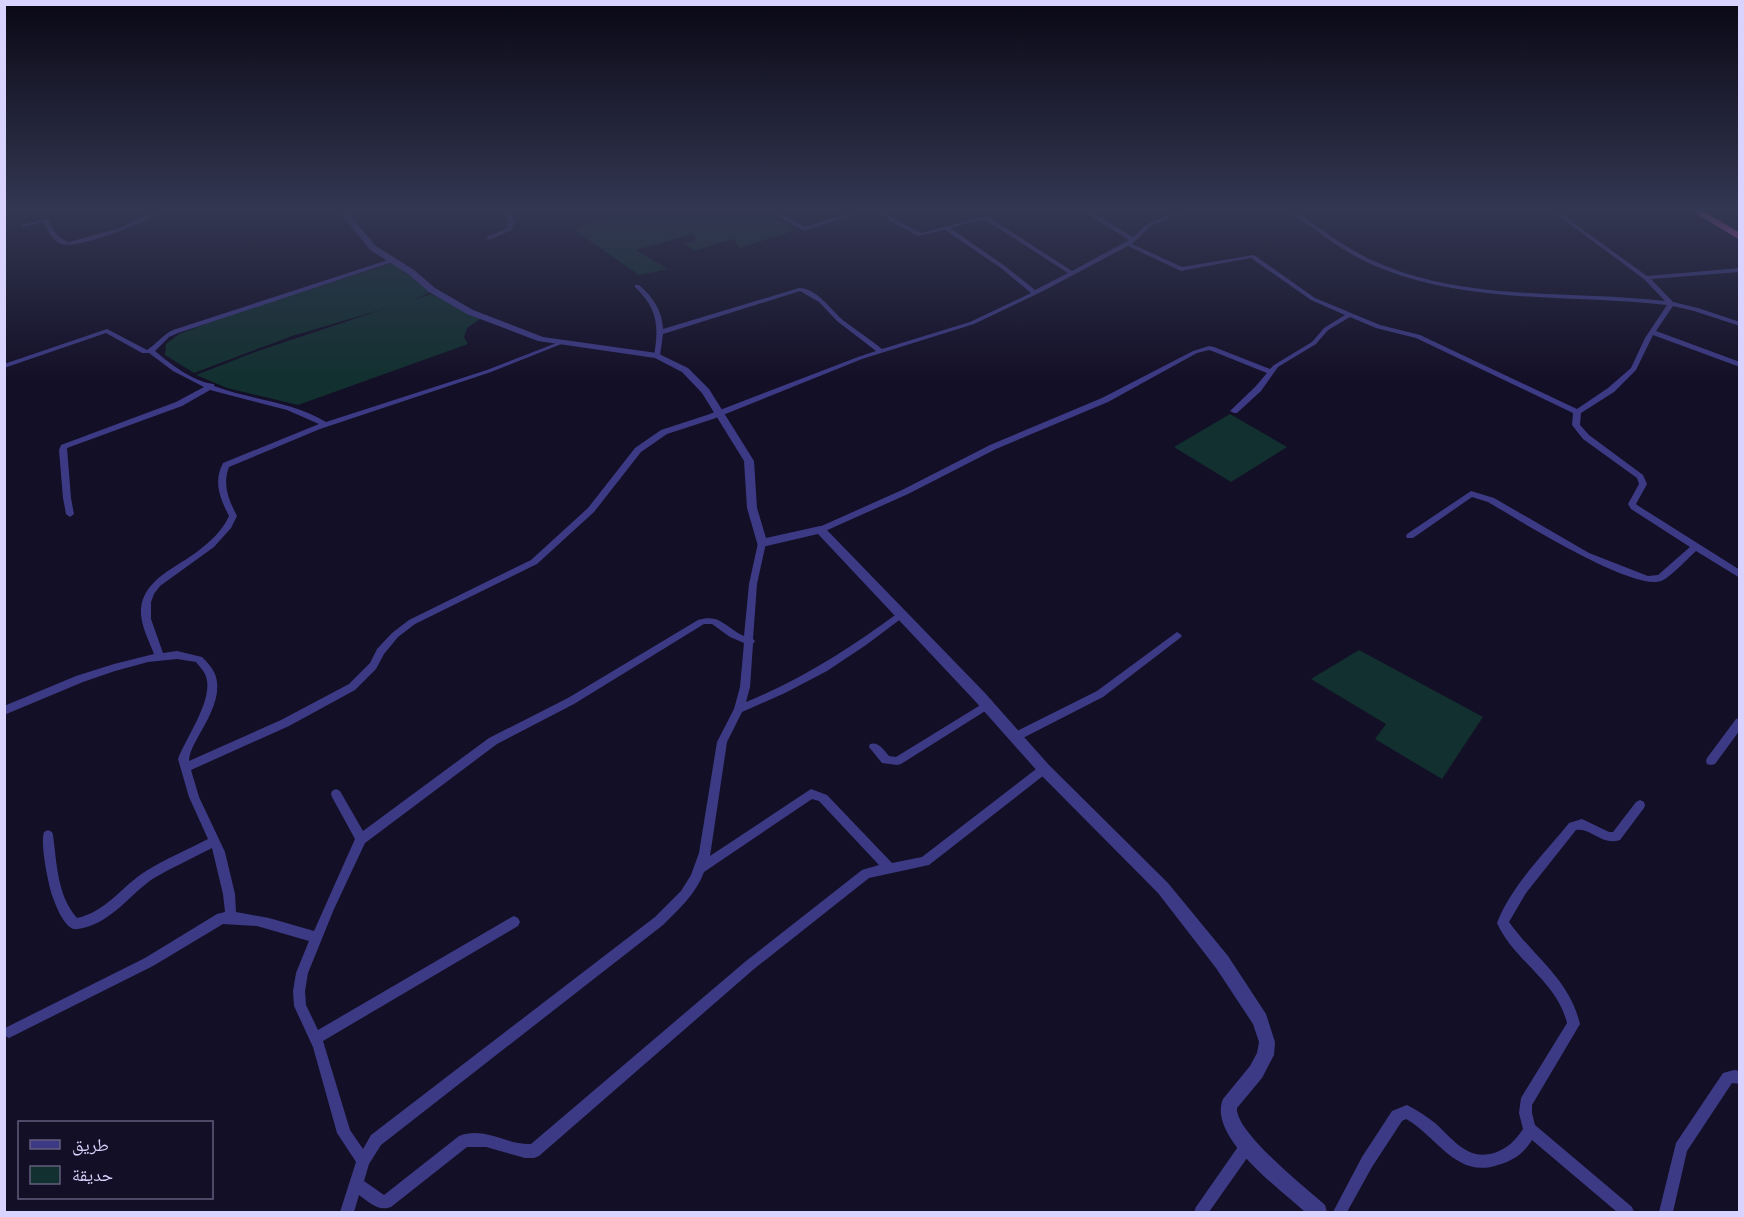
<svg xmlns="http://www.w3.org/2000/svg" width="1744" height="1217" viewBox="0 0 1744 1217" font-family="Karla,'Noto Naskh Arabic',sans-serif">
<rect width="100%" height="100%" fill="#130f26"/>
<path fill="#12302f" d="M619 211H764L796 230 740 248 733 239 694 251 685 244 696 240 693 234 636 250 668 269 639 275 573 229 620 214Z
M393 263 431 292 415 299 431 294 480 319 467 328 464 337 468 344 298 405 227 388 196 375 255 352 387 308 292 336 194 373 165 355 166 344 179 334 230 315Z
M1230 414 1287 447 1231 482 1174 447Z
M1359 650 1483 717 1442 779 1375 739 1386 724 1311 679Z"/>
<g fill="none" stroke-linecap="round" stroke-linejoin="round">
<path fill="#3d3a85" fill-rule="evenodd" d="M155 211H162C146 222 78 250 61 244 52 240 48 231 44 222L23 227 20 225 48 219C53 230 57 238 69 242L120 228Z
M504 211H509L515 221 512 230 491 239H487V237L506 229 509 221Z
M770 211H776L805 227 857 211H864L804 231Z
M878 211H883L894 219 921 233 987 216 1072 271 1129 240 1087 214V212H1091L1133 237 1147 224 1179 211H1185V212L1151 226 1132 244 1182 267 1254 255 1315 298 1380 325 1420 335 1577 409 1608 388 1631 368 1645 338 1667 305C1569 294 1466 305 1373 265 1352 256 1333 243 1314 229 1306 223 1296 218 1288 211H1294C1321 228 1346 249 1376 262 1466 302 1569 290 1665 301L1644 279 1552 211H1557L1647 276 1740 268V272L1651 279 1673 302 1698 308 1740 322V326L1694 311 1673 306 1656 331 1740 362V367L1653 335 1636 370 1614 392 1581 413 1580 425 1589 435 1643 475 1647 484 1636 504 1637 505 1740 570V578L1696 551C1688 558 1670 578 1661 581 1632 591 1517 519 1488 502L1472 497 1413 538H1407L1406 536 1407 534 1471 491 1494 498 1589 553 1648 576 1658 575 1690 547 1631 509 1628 504 1639 484 1637 478 1583 439 1572 425 1573 413 1416 338 1376 328 1350 317 1328 330 1316 344 1278 367 1261 391 1237 413H1234L1230 411 1255 387 1267 373 1212 351 1209 350 1197 353 1108 402 996 449 908 494 823 532H817L816 530 817 528 902 490 990 445 1102 398 1193 351 1209 346 1214 347 1270 369 1274 365 1312 342 1324 328 1345 315 1311 300 1251 258 1181 271 1128 246 1043 291 974 324 862 359 713 419 667 434 641 452 594 512 537 564 415 624 398 637 384 654 376 669 355 690 289 726 191 770 199 797 225 852 235 894 236 912 269 918 314 931 355 839 332 797 331 794 332 791 336 789 340 791 363 831 489 738 568 698 698 620C720 613 726 628 744 636L749 584 758 543 762 540 766 543 757 584 753 639 755 641 753 644 750 687 746 702C801 680 850 648 898 613L901 612 906 615 866 645 827 671 785 693 742 712 727 742 710 856 811 789 827 795 892 863 922 857 1040 766 1044 765 1048 766 1049 769 1048 772 929 865 869 878 754 969 539 1156 534 1158H525L486 1147H467L391 1207C378 1212 369 1202 359 1195L354 1212H340L356 1162 337 1133 313 1047 294 1006 293 991 296 973 309 941 257 926 223 924 153 966 9 1038 5 1036V1028L145 958 217 914 225 912 223 894 212 848C193 858 173 867 154 878 130 894 113 921 83 928 81 928 76 930 74 929 64 927 55 904 52 895 48 883 40 843 44 832L48 830 52 832 53 835C57 864 57 895 77 918 106 912 122 886 146 871 165 859 187 850 208 839L189 797 178 759C186 737 216 697 205 674 203 670 199 666 196 662L177 659 148 662 115 671 83 682 4 715V706L76 676 114 664 154 654C149 640 140 625 141 609 143 579 178 567 198 551 211 541 222 531 229 516 220 498 213 482 223 463L319 424 287 410 210 390 182 406 67 448 71 498 74 514 70 517 66 514 63 498 59 450 61 445 176 402 204 387 173 371 149 353H142L106 333 4 368V364L107 329 147 350C157 344 162 335 173 330L394 258 396 259V261L178 333 169 337 155 351C169 363 195 383 214 384V386C251 400 291 401 326 422L487 370 559 342 561 341 564 343 491 372 320 429 229 467C222 485 229 500 237 516L231 528 214 547 160 586 154 594 151 602V619L163 653 177 651 202 657C206 661 211 666 214 672 224 692 209 718 199 735 195 743 189 752 189 761L281 720 349 684 370 663 377 649 392 633 409 620 531 560 588 508 635 448 661 430 707 415 858 357 876 351 837 321 819 302 800 291 663 334 660 356 659 357H655L654 356C659 326 658 309 635 287V285H639C653 297 662 310 663 329L799 288C817 288 831 310 844 321 856 330 870 339 882 349L970 322 1031 293 1001 268 945 230 918 236 890 221ZM984 219 1068 273 1035 290 1005 266 950 228ZM704 624H712L730 637 744 643 740 687 734 709 717 742 699 853 691 875 681 891 655 917 371 1135 363 1149 350 1130 323 1041 518 926 520 922 518 918 514 916 510 918 318 1030 306 1005 305 991 308 973 334 909 365 843 497 744 574 704ZM812 799 819 801 879 865 862 870 746 961 531 1144C506 1145 485 1126 459 1136L384 1195 364 1181 369 1164 381 1145 663 925C679 909 696 894 704 872Z
M1177 632 1180 634 1182 636 1180 638 1103 697 1019 740 1015 741 1011 740 1010 737 1011 734 1097 691Z
M987 701 990 702 992 705 990 708 901 764 897 765 882 763 869 747 870 744C878 741 884 750 889 756L896 757Z
M1740 718V730L1715 764 1711 765 1707 764 1706 761 1707 758 1736 719Z
M1640 800 1644 802 1645 805 1644 808 1620 840C1601 846 1591 827 1576 830L1526 893 1509 922C1535 958 1569 979 1580 1024L1532 1105V1113L1535 1125 1632 1207 1634 1212H1617L1532 1140C1524 1153 1513 1161 1498 1165 1456 1179 1438 1137 1406 1119L1402 1121 1372 1167 1347 1212H1333L1362 1157 1392 1111 1407 1105C1417 1110 1426 1116 1435 1123 1453 1139 1467 1161 1494 1153 1507 1149 1516 1140 1523 1129L1519 1113 1521 1098 1567 1023C1557 981 1514 961 1497 923 1511 886 1545 853 1569 823L1582 819 1609 832H1613L1636 802Z
M1734 1070 1740 1071V1084L1732 1083 1687 1151 1673 1212H1659L1676 1143 1723 1073Z
M1247 1139 1252 1141 1254 1146 1252 1151 1209 1212H1194L1196 1207 1242 1141Z"/>
<path fill="#3d3a85" fill-rule="evenodd" d="M339 211H346L376 246 414 270 435 288 473 310 543 337 657 353 688 368 709 389 754 461 757 508 766 538 820 526 824 527 985 693 1049 765 1168 883 1228 956 1266 1014 1275 1042 1274 1055 1262 1078 1237 1108C1235 1132 1306 1188 1325 1205L1327 1212H1305C1280 1189 1207 1136 1223 1099L1250 1066 1257 1053 1259 1042 1253 1024 1216 968 1158 893 1039 773 975 701 818 534 762 547 758 546 747 508 744 461 702 393 682 372 655 358 538 341 467 314 429 292 408 274 370 250Z"/>
<path fill="#e055d1" fill-rule="evenodd" d="M1692 211H1703L1740 233V240Z"/>
</g>
<linearGradient id="sky" x2="0" y2="1"><stop stop-color="#0a0815"/><stop offset="0.55" stop-color="#333752"/><stop offset="1" stop-color="#333752" stop-opacity="0"/></linearGradient>
<rect width="1744" height="381" fill="url(#sky)"/>
<rect width="1744" height="1217" fill="none" stroke="#d9d4ff" stroke-width="12"/>
<rect x="18" y="1121" width="195" height="78" fill="#130f26" stroke="#625e7d" stroke-width="1.5"/>
<rect x="30" y="1140" width="30" height="9" fill="#3d3a85" stroke="#625e7d" stroke-width="1.5"/>
<text x="72" y="1151" font-size="18" fill="#d9d4ff">طريق</text>
<rect x="30" y="1166" width="30" height="18" fill="#12302f" stroke="#625e7d" stroke-width="1.5"/>
<text x="72" y="1181" font-size="18" fill="#d9d4ff">حديقة</text>
</svg>
